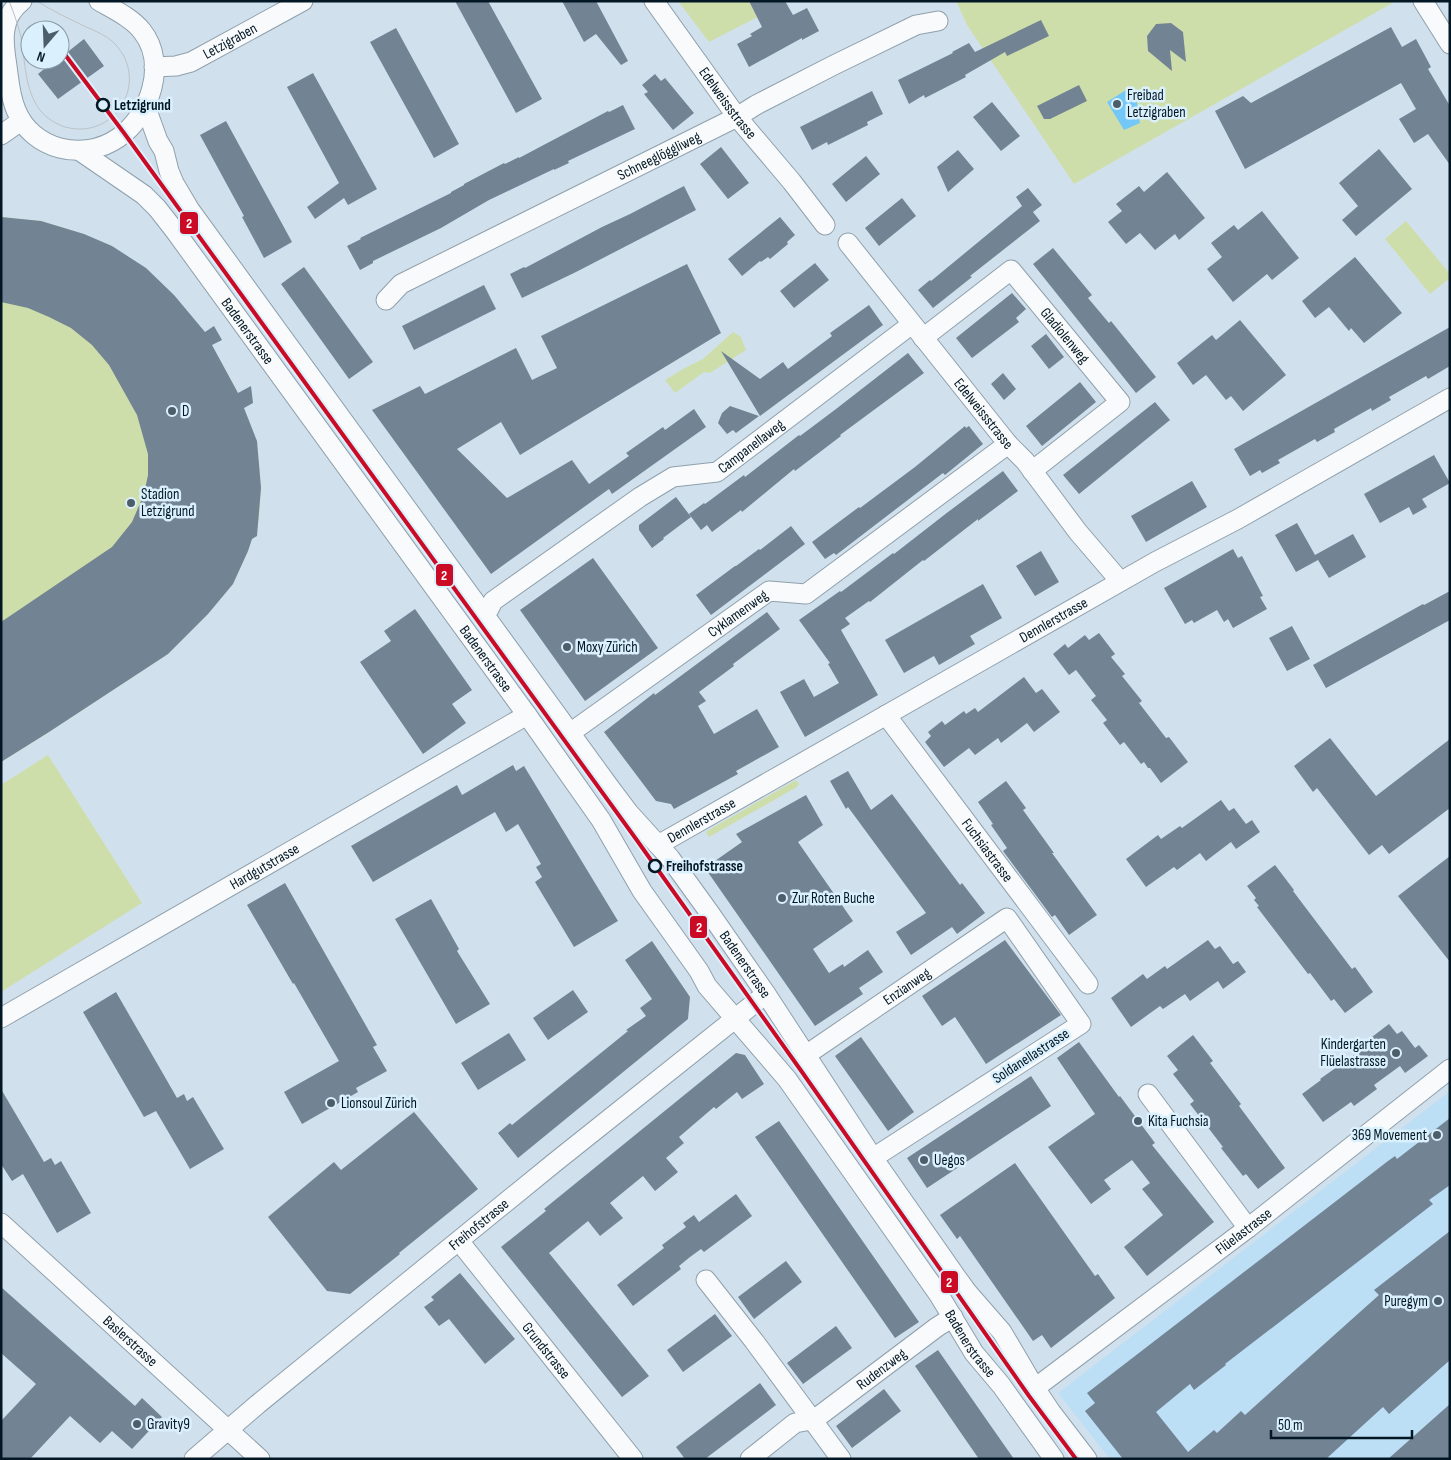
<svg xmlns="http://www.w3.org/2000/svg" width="1451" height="1460" viewBox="0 0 1451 1460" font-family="'Sofia Sans Condensed',sans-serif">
<rect width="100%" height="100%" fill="#d0e1ed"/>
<path fill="#bcdff5" d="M1450 1091V1459H1110L1058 1393Z"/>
<path fill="#cedeab" d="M678 1H789L709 42Z
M956 1H1396L1074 184 967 25Z
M1 217 41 221 84 234 111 246 217 355 236 389 250 424 259 462 261 488 259 518 248 551 233 584 208 614 168 654 49 732 1 762Z
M1406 221 1450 274V278L1430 294 1385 239Z
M733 332 741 337 746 350 710 373 704 372 675 393 665 380 683 369 703 359Z
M48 755 142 903 1 992V785Z
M796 780 799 784 797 787 709 837 706 833 707 831Z"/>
<path fill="#74c8f8" d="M1126 90C1139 93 1138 112 1140 123L1124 130 1107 102Z"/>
<path fill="#728393" d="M455 1H488L542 99 516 113Z
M562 1H596L628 61 621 65 596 34 584 42Z
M749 1H785L793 15 807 8 819 31 802 40V38L749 67 737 44 752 36 750 34 762 27Z
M1041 20 1049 36 1007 56 1005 52 965 75 966 77 925 98 924 95 909 104 898 80 953 53 952 52 969 43 975 52Z
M1171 23 1183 32 1186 62 1170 50 1172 71 1148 51 1147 36 1156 24Z
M1391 27 1402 47 1416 39 1431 67 1428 69 1450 106V165L1428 134 1414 143 1399 119 1416 109 1401 83 1245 169 1215 111 1243 96 1251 103Z
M396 28 459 144 434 158 370 42Z
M84 39 104 66 58 99 38 74 54 61 60 60V58Z
M313 73 377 189 348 205 344 198 315 219 307 207 339 183 287 87Z
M655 74 661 81 665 78 694 113 673 130 644 94 648 92 642 85Z
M1079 85 1087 101 1050 119H1044L1037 106Z
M872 91 883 114 867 122 868 125 828 145 827 142 812 150 800 127Z
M992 102 1020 136 1001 151 973 117Z
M623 105 635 129 568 161 569 163 554 170V169L489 200 441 228 373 261V263L360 270 347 246 361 239 360 238 451 193V192L464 185V184L504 163 505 164 519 157V158L608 111 609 112Z
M226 121 292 242 264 258 242 217 244 216 200 135Z
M721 147 749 183 728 199 700 164Z
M1379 149 1412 189 1356 236 1342 220 1358 206 1339 183Z
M958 150 974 169 948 192 937 167Z
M866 156 880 174 846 202 832 184Z
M1167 172 1205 218 1179 240 1175 234 1155 250 1140 233 1126 244 1108 222 1122 211 1116 204 1139 186 1144 192Z
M684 186 696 210 576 272 522 298 510 274 524 267 525 268 602 227 630 214Z
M1028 188 1042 205 1033 212 1040 221 970 276 972 277 933 308 918 290 930 280 931 281 1022 206 1016 197Z
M902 198 916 216 879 246 865 228Z
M1262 211 1299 258 1272 280 1267 274 1233 302 1207 269 1222 257 1211 243 1234 225 1238 230Z
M1 217 41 221 84 234 112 246 146 268 174 295 205 332 214 326 222 340 212 345 238 393 251 386 253 403 244 408 257 441 261 488 257 536 252 539 248 551 233 584 208 614 168 654 49 732 1 762V622L112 547 132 522 144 494 148 475V454L137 415 109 365 92 345 71 328 49 317 28 308 1 302Z
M780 217 795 235 787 242 788 244 770 259 768 257 761 262 760 261 742 276 728 259Z
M1053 248 1092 295 1088 298 1109 323 1111 321 1156 377 1136 393 1033 264Z
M1355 257 1402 313 1364 343 1351 328 1349 331 1329 307 1315 318 1302 301Z
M815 263 829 280 794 308 780 291Z
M687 264 721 333 520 455 501 422 457 449 507 498 572 460 589 484 629 456 626 453 663 427 665 430 694 409 706 427 612 494 609 489 491 574 372 410 420 386 425 394 516 348 532 380 557 368 541 336Z
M304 267 373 362 349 379 281 284Z
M484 285 496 309 414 350 402 326Z
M1012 293 1026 309 1016 318 1019 322 972 358 956 338Z
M869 305 883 325 760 416 721 351 760 379 783 362 788 369 832 336 830 333Z
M1240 320 1286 375 1243 411 1231 396 1226 400 1206 375 1193 385 1177 363 1212 335 1216 340Z
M1450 327V366L1428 379 1426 376 1389 397 1391 400 1372 411 1371 408 1355 417 1334 429 1335 432 1317 442 1315 439 1278 460 1280 463 1262 473 1260 470 1250 476 1234 449Z
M1046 334 1064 357 1049 369 1031 346Z
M908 353 924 373 840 435 841 436 795 471 794 469 742 512 741 510 712 532 707 525 701 530 689 514 704 503 705 504 744 475 745 477 799 435 800 436 836 409Z
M1003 373 1016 389 1004 400 991 384Z
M1080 382 1096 402 1042 446 1026 426Z
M1155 402 1170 420 1079 494 1063 475Z
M730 406 759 416 736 433 733 430 727 434 718 423 722 413Z
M965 426 966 428 969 426 983 444 945 475 943 473 836 555 834 553 825 559 812 542 859 507 860 508 915 467Z
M1434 455 1450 483 1422 499 1427 507 1413 515 1409 507 1380 523 1364 494Z
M1003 471 1018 491 978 521V519L924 561 923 560 870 602 869 601 845 618 850 624 841 630 878 695 805 737 780 692 804 679 814 697 839 683 828 664 830 663 799 620 840 591 841 592 893 553 894 554 948 512Z
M1192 481 1207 507 1146 542 1131 516Z
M676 497 691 517 663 538 664 539 652 548 639 530V525Z
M1297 523 1315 555 1353 534 1366 557 1329 578 1318 560 1296 572 1275 535Z
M791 526 805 544 711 615 696 595 735 566H736L759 549 760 550Z
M1233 549 1238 558 1242 556 1263 596 1260 597 1267 609 1233 628 1228 619 1224 622 1217 610 1194 623 1192 620 1185 624 1164 588Z
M1041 551 1059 582 1035 596 1016 566Z
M593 558 658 648 585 701 520 610Z
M983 584 1002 618 970 636 975 644 939 665 934 656 904 673 885 640Z
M1450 591V620L1326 688 1313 665 1423 604 1424 605Z
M415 609 472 690 452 704 466 723 423 754 360 662 391 641 384 631Z
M767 612 780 629 733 664 734 666 699 692 706 701 698 706 714 734 757 709 779 747 736 771 738 774 674 809 671 804 656 801 604 732 654 693 655 695Z
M1292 626 1310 659 1287 671 1269 638Z
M1099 633 1115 654 1111 657 1125 674 1122 676 1142 701 1139 703 1166 738 1169 737 1188 762 1161 783 1150 768H1148L1144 762 1141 764 1124 742 1120 745 1103 723 1107 720 1091 700 1096 696 1076 670 1069 675 1053 654 1065 644 1068 648 1085 635 1089 640Z
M1024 677 1036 693 1042 689 1060 712 1034 732 1027 723 1001 743 998 738 975 755 969 748 944 767 925 742 931 736 928 732 942 721 945 725 964 711 966 714 975 708 978 712Z
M1330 738 1376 796 1450 739V808L1389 854 1382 845 1369 855 1317 788 1313 792 1294 766Z
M513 765 516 771 524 766 618 921 574 947 535 882 542 877 536 867 541 864 518 824 506 832 495 812 373 882 351 846 457 785 462 795Z
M848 771 871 810 892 794 960 885 962 883 985 913 957 934 952 927 911 955 896 932 926 913 848 807 846 809 830 781Z
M1006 781 1026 808 1023 810 1054 853H1052L1097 915 1069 935 1055 915 1052 917 1003 851 1007 848 991 825 993 824 978 802Z
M806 795 823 825 798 842 853 921 813 949 829 973 843 964 844 967 868 950 883 972 859 988 863 994 815 1026 705 868 742 842 736 834Z
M1221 800 1229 811 1234 808 1246 824 1252 820 1260 832 1236 849 1231 842 1206 861 1200 853 1177 870 1174 867 1146 887 1126 859 1158 835 1161 839 1180 826 1182 828Z
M1450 856V962L1398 896Z
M1275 865 1294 890 1293 891 1352 969 1355 967 1373 992 1345 1013 1334 999 1331 1001 1310 973 1308 974 1257 907 1259 906 1254 900 1256 898 1247 886Z
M285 883 377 1045 373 1047 387 1071 356 1088 358 1092 302 1124 284 1092 339 1061 294 983 293 984 247 905Z
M431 899 459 949 457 951 490 1004 456 1024 395 919Z
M1005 940 1061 1015 986 1064 955 1017 942 1026 922 996Z
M1208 940 1215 949 1220 946 1233 964 1238 961 1246 972 1223 989 1218 981 1190 1001 1185 994 1163 1009 1160 1006 1131 1027 1111 998 1143 974 1147 979 1165 966 1167 969Z
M652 941 690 997 688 1019 518 1158 498 1133 510 1123 512 1125 628 1031 626 1030 646 1016 640 1008 652 999 625 960Z
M573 990 588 1012 548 1040 533 1018Z
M116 992 177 1098 184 1094 187 1101 193 1097 224 1149 190 1169 156 1111 144 1117 83 1012Z
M1389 1024 1397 1034 1402 1031 1415 1048 1419 1045 1428 1056 1405 1073 1400 1066 1374 1085 1377 1089 1354 1106 1351 1102 1323 1122 1302 1094 1321 1080 1320 1079 1371 1043 1368 1040Z
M509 1033 526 1060 478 1090 461 1063Z
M1193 1035 1213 1061 1210 1063 1241 1104 1239 1106 1285 1168 1258 1189 1246 1174 1243 1176 1221 1148 1223 1147 1190 1104 1194 1101 1173 1074 1178 1070 1167 1056Z
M861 1037 914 1112 888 1131 835 1056Z
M1079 1042 1119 1097 1120 1096 1155 1143 1152 1145 1214 1222 1147 1276 1124 1247 1163 1215 1142 1189 1150 1183 1132 1160 1104 1180 1111 1189 1091 1204 1048 1147 1095 1114 1057 1058Z
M736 1053 745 1055 764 1084 742 1099 737 1092 716 1109 714 1107 679 1137 684 1143 666 1158 678 1172 655 1191 643 1176 610 1203 623 1218 600 1236 588 1221 549 1253 649 1376 622 1397 501 1247 546 1211 544 1209Z
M1031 1076 1051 1106 927 1188 907 1158Z
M1 1089 44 1162 51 1158 55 1165 61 1161 91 1213 57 1233 23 1174 12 1181 1 1164Z
M414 1112 478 1189 399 1253 400 1254 350 1294 327 1291 268 1217 334 1162 341 1170Z
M1450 1118V1185L1429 1200 1433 1204 1225 1364 1226 1365 1194 1390 1190 1384 1156 1412 1188 1452 1214 1430 1217 1433 1241 1411 1245 1415 1379 1295 1374 1290 1450 1231V1360L1389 1414 1383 1407 1326 1459H1123L1085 1411 1095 1403 1087 1393 1388 1161 1395 1156 1397 1159Z
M779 1121 919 1322 895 1338 755 1137Z
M1015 1163 1095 1276 1098 1274 1115 1298 1051 1348 1042 1335 1033 1341 960 1236 957 1239 940 1215Z
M736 1194 752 1216 704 1252 701 1249 690 1257 679 1266 681 1269 633 1306 617 1285 664 1248 662 1245 686 1227 683 1223 694 1215 699 1222Z
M786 1261 802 1282 754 1319 738 1297Z
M460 1273 515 1339 485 1364 449 1319 439 1326 424 1307 434 1300 431 1297Z
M1 1287 135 1406 142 1398 162 1417 132 1449 112 1431 100 1443 70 1416 30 1459H1V1421L36 1384 1 1353Z
M715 1314 732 1336 683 1372 667 1350Z
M836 1326 852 1348 803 1384 787 1363Z
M938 1350 986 1419 1014 1459H979L963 1436 915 1366Z
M760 1383 776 1405 705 1459H685L676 1447Z
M884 1389 901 1411 852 1448 836 1426Z
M1450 1404V1459H1388Z"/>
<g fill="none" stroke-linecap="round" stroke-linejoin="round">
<defs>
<g id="minor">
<path d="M22 1C0 18 3 41 7 66 9 81 10 96 16 110 32 150 83 162 118 138 150 116 168 64 142 31 132 18 113 9 99 1"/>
<path id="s1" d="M654 1 737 117 792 182 825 225"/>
<path d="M1423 1 1450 44"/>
<path id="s2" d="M154 67 176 66 191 62 303 1"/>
<path id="s3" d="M145 105 158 141 164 151 169 171 174 183 190 210 608 785 629 813 670 858 709 912 766 994 873 1158 957 1278 968 1293 1002 1332 1035 1388 1051 1412 1087 1459"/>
<path d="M1 135 21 121"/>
<path id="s4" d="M80 151 144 195 157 208 175 231 527 715 601 820 642 891 699 971 707 986 787 1079 939 1295 974 1353 1001 1385 1054 1459"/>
<path id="s5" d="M848 243 1008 444 1025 461 1078 532 1120 581"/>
<path id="s6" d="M386 300 401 284 737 117 756 105 834 65 916 25 938 21"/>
<path id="s7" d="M923 338 1011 270 1120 402 1032 471"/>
<path id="s8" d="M484 613 489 609 493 601 640 497 673 477 717 472 912 324"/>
<path id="s9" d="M886 715 1088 984"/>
<path id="s10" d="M570 733 769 591 806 594 1008 444"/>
<path id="s11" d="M658 845 1155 562 1238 519 1450 398"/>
<path id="s12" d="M1 1018 527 715"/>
<path id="s13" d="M806 1055 1007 918 1081 1024 873 1158"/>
<path d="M1148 1094 1248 1228"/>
<path id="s14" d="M1 1223 260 1459"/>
<path id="s15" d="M459 1241 633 1459"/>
<path d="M706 1280 754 1341 841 1459"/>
<path id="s16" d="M1035 1388 1248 1228 1450 1069"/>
<path id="s17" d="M194 1459 258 1404 554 1163 766 994"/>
<path id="s18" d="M750 1459 795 1423 811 1420 819 1416 937 1327 953 1317"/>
</g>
</defs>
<use href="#minor" stroke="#8fa0ac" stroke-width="21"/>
<use href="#minor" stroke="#f8fafc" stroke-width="19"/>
<path stroke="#bcc2c6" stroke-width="1" d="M9 1C14 13 18 25 21 37 25 61 25 91 40 110 46 118 56 124 65 127 116 141 151 80 114 43 106 35 95 31 84 26 68 18 52 11 37 1"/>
<defs>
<path id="tram-1" d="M60 48 124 133 636 839 802 1072 1029 1396 1076 1459"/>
</defs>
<use href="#tram-1" stroke="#dbf0fd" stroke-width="8"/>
<use href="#tram-1" stroke="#cb0a25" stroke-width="4"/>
</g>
<g fill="#4b5e6a" stroke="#dbf0fd" stroke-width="2">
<circle cx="1117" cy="104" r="5"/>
<circle cx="172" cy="411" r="5"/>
<circle cx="131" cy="503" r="5"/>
<circle cx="567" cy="647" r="5"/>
<circle cx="782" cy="898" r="5"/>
<circle cx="1396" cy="1053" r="5"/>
<circle cx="331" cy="1103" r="5"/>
<circle cx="1138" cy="1121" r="5"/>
<circle cx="1437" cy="1135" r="5"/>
<circle cx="924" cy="1160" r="5"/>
<circle cx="1438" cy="1301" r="5"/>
<circle cx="137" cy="1424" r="5"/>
</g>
<g fill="#dbf0fd" stroke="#031824" stroke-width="2.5">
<circle cx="103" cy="105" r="6"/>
<circle cx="655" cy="866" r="6"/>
</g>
<g text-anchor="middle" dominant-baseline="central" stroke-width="5" stroke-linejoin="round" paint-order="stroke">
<g font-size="15" fill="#031824" stroke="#dbf0fd">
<text stroke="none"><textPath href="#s2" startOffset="82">Letzigraben</textPath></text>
<text stroke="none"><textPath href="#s1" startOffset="126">Edelweissstrasse</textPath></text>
<text stroke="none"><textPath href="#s6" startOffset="310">Schneeglöggliweg</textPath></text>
<text stroke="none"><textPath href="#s4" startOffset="249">Badenerstrasse</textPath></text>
<text stroke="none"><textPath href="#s7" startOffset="196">Gladiolenweg</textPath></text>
<text stroke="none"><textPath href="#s5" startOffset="218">Edelweissstrasse</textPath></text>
<text stroke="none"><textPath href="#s8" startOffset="321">Campanellaweg</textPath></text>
<text stroke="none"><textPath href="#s10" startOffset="206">Cyklamenweg</textPath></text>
<text stroke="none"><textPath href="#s11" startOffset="455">Dennlerstrasse</textPath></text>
<text stroke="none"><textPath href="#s4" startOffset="654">Badenerstrasse</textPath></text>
<text stroke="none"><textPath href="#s11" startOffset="50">Dennlerstrasse</textPath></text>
<text stroke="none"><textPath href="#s9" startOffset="169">Fuchsiastrasse</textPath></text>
<text stroke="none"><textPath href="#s12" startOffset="304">Hardgutstrasse</textPath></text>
<text stroke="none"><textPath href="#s3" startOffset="1052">Badenerstrasse</textPath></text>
<text stroke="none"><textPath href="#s13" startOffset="122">Enzianweg</textPath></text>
<text transform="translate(1031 1056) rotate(-33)">Soldanellastrasse</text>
<text stroke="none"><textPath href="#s17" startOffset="369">Freihofstrasse</textPath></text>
<text stroke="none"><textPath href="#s16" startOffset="261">Flüelastrasse</textPath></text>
<text stroke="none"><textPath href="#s14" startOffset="175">Baslerstrasse</textPath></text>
<text stroke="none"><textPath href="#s4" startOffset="1494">Badenerstrasse</textPath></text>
<text stroke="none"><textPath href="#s15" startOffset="140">Grundstrasse</textPath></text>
<text stroke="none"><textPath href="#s18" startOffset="161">Rudenzweg</textPath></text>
</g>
<g font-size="15" fill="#031824" stroke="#dbf0fd" text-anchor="start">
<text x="1127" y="95">Freibad<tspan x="1127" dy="17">Letzigraben</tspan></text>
<text x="182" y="411">D</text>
<text x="141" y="494">Stadion<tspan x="141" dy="17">Letzigrund</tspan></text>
<text x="577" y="647">Moxy Zürich</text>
<text x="792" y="898">Zur Roten Buche</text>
<text x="1386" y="1044" text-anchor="end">Kindergarten<tspan x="1386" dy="17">Flüelastrasse</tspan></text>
<text x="341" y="1103">Lionsoul Zürich</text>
<text x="1148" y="1121">Kita Fuchsia</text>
<text x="1427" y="1135" text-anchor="end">369 Movement</text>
<text x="934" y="1160">Uegos</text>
<text x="1428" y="1301" text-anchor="end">Puregym</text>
<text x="147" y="1424">Gravity9</text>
</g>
<g font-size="15" font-weight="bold" fill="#031824" stroke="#dbf0fd" text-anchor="start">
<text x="114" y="105">Letzigrund</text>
<text x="666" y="866">Freihofstrasse</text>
</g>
</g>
<g stroke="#dbf0fd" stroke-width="2">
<rect x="179" y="211" width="20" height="24" rx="5" fill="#cb0a25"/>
<rect x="435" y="563" width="19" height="24" rx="5" fill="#cb0a25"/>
<rect x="689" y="915" width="19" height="24" rx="5" fill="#cb0a25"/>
<rect x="940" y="1270" width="19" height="24" rx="5" fill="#cb0a25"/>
</g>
<g font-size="14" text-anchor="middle" font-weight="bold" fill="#fff">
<text x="189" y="228">2</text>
<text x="444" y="580">2</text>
<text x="699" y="932">2</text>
<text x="949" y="1287">2</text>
</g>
<rect width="1451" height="1460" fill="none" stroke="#031824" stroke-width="5"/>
<g transform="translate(45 45) rotate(199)"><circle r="24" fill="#dbf0fd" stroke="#859aa6"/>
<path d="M0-4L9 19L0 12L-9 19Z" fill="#4b5e6a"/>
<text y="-8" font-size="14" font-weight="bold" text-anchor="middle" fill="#031824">N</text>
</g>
<path d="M1271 1430v8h141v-8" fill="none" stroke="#031824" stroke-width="2.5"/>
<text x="1278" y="1430" font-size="15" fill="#031824" stroke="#dbf0fd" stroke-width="4" paint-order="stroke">50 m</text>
</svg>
